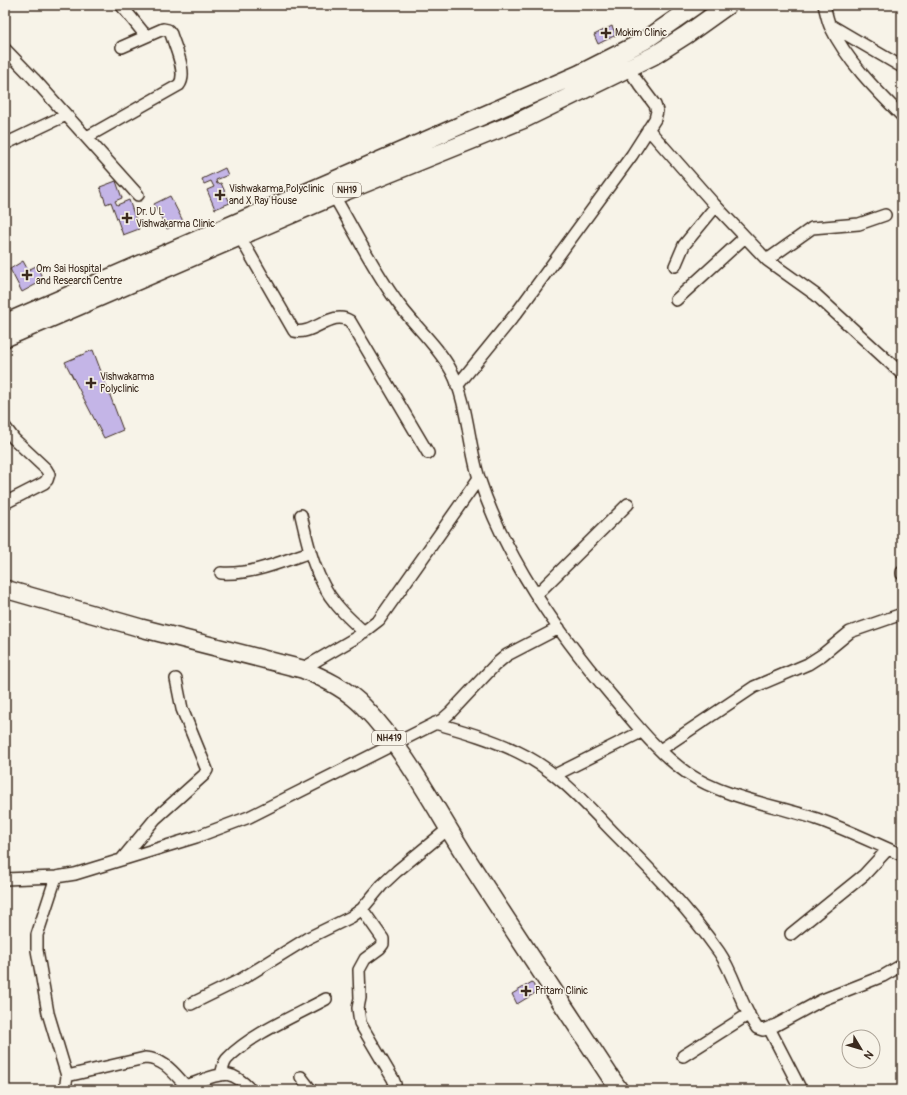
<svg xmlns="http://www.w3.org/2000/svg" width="907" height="1095" viewBox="0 0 907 1095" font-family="Pangolin,sans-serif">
<rect width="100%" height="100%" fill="#f7f3e8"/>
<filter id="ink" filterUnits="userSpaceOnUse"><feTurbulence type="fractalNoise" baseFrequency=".025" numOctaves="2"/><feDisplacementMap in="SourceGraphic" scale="8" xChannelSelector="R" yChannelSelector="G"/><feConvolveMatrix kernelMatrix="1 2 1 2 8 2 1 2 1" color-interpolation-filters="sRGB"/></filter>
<g filter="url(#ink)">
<path fill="#c4b5e7" stroke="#3b2a1e" d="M612 26 616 35 598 44 594 35Z
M225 168 228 175 216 180 217 184 221 183 230 203 215 209 207 190 214 187 211 181 204 184 202 179Z
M116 181 122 198 115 201 117 205 129 200 139 229 123 235 111 202 106 204 100 187Z
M170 196 183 221 167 229 154 204Z
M23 261 28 270 36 266 44 280 22 292 10 269Z
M93 350 123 430 104 438 65 362Z
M532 982 537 992 517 1004 512 994Z"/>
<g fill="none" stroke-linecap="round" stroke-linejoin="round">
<defs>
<path id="minor" d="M121 5 146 36
M824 5C826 12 827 19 830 26 847 61 875 89 902 116
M832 26 902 67
M5 49 34 79 138 195
M648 129 714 204 767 260 816 295 902 374
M87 137 179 85C188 74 175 47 171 34L168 30 163 29 122 47
M5 144 66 115
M334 196C354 230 372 267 395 299 412 324 437 344 452 372 467 400 469 447 479 478 505 558 557 631 610 694 634 722 657 752 687 773 725 798 775 805 817 819 846 829 874 843 902 855
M240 237 294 331C313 336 332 309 350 321L428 453
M767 260 812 228 859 224 885 215
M675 266 684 245 716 206
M676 300 745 237
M457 386 518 311 632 155 655 119 657 111 655 105 628 69
M5 427 14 439 46 469 49 474 47 480 44 483 5 503
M301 515C308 545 315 579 336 604 344 614 354 623 364 632
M902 572V574
M221 573C252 575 280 562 310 552
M536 595 628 504
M302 669 357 637 379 620 479 478
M435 723C463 731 492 739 518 752 556 770 584 802 613 832 651 870 688 908 719 952 735 975 740 1005 757 1028L763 1030 776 1025 822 1000 883 976 902 965
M660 750 754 687 808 664 822 655 850 632 902 614
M555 775 641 732
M122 859 155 819 204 775 207 770 182 709 176 679
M56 877 37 935V950L48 1013 67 1076 65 1090
M5 879 56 877 75 874 196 837 249 817 442 720 450 713 495 665 507 655 559 628
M362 909 383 939V944L380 948 365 959 359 970 360 998 358 1008 360 1023 393 1079 395 1084 392 1090
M791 934 864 875 888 849
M191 1004 240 980 308 938 351 917 362 909 382 885 397 871 448 829
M769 1028 801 1090
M683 1056 749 1014
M221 1075C223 1069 223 1062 228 1058 251 1034 297 1015 326 999
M67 1076 145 1058C164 1059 173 1072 185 1085 191 1085 194 1083 200 1081 225 1071 233 1071 251 1090
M301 1077 311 1090"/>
<path id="highway" d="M5 323 579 74 644 41 696 5
M5 338 341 193 522 120 653 56 686 35 728 5
M5 589 141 628 302 669C324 678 347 689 364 707 404 748 435 808 466 857 516 935 568 1012 619 1090"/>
</defs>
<use href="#minor" stroke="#3b2a1e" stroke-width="14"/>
<use href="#highway" stroke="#3b2a1e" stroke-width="20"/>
<use href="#minor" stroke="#f7f3e8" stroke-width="11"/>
<use href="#highway" stroke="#f7f3e8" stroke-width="17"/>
</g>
</g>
<g fill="#3b2a1e" stroke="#f7f3e8" stroke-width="1.5">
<path d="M604 27h4v4h4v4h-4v4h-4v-4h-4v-4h4z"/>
<path d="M218 189h4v4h4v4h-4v4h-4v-4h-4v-4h4z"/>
<path d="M125 212h4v4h4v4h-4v4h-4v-4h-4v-4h4z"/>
<path d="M25 269h4v4h4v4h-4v4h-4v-4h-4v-4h4z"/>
<path d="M89 377h4v4h4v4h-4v4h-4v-4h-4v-4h4z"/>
<path d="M524 985h4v4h4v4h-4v4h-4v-4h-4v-4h4z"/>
</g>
<g text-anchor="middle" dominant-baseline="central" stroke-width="3" stroke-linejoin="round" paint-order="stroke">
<g fill="#f7f3e8" stroke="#73665b" stroke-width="1">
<rect x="333" y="183" width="28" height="14" rx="3"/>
<rect x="372" y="731" width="34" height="14" rx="3"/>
</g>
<g font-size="9" font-weight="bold" fill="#3b2a1e">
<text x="347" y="190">NH19</text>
<text x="389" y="738">NH419</text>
</g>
<g font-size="10" fill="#3b2a1e" stroke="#f7f3e8" text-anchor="start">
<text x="615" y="33">Mokim Clinic</text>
<text x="229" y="189">Vishwakarma Polyclinic<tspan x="229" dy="12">and X Ray House</tspan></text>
<text x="136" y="212">Dr. U L<tspan x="136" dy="12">Vishwakarma Clinic</tspan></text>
<text x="36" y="269">Om Sai Hospital<tspan x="36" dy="12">and Research Centre</tspan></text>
<text x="100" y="377">Vishwakarma<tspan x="100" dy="12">Polyclinic</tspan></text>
<text x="535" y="991">Pritam Clinic</text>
</g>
</g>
<rect width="907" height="1095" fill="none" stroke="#f7f3e8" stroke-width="20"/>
<rect x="10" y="10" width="887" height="1075" fill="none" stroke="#3b2a1e" stroke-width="1.5" filter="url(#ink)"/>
<g transform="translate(861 1049) rotate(128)"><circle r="19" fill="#f7f3e8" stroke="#aca397"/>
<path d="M0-3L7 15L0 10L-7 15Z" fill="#3b2a1e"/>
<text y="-6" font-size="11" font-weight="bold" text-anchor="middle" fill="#3b2a1e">N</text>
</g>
</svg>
